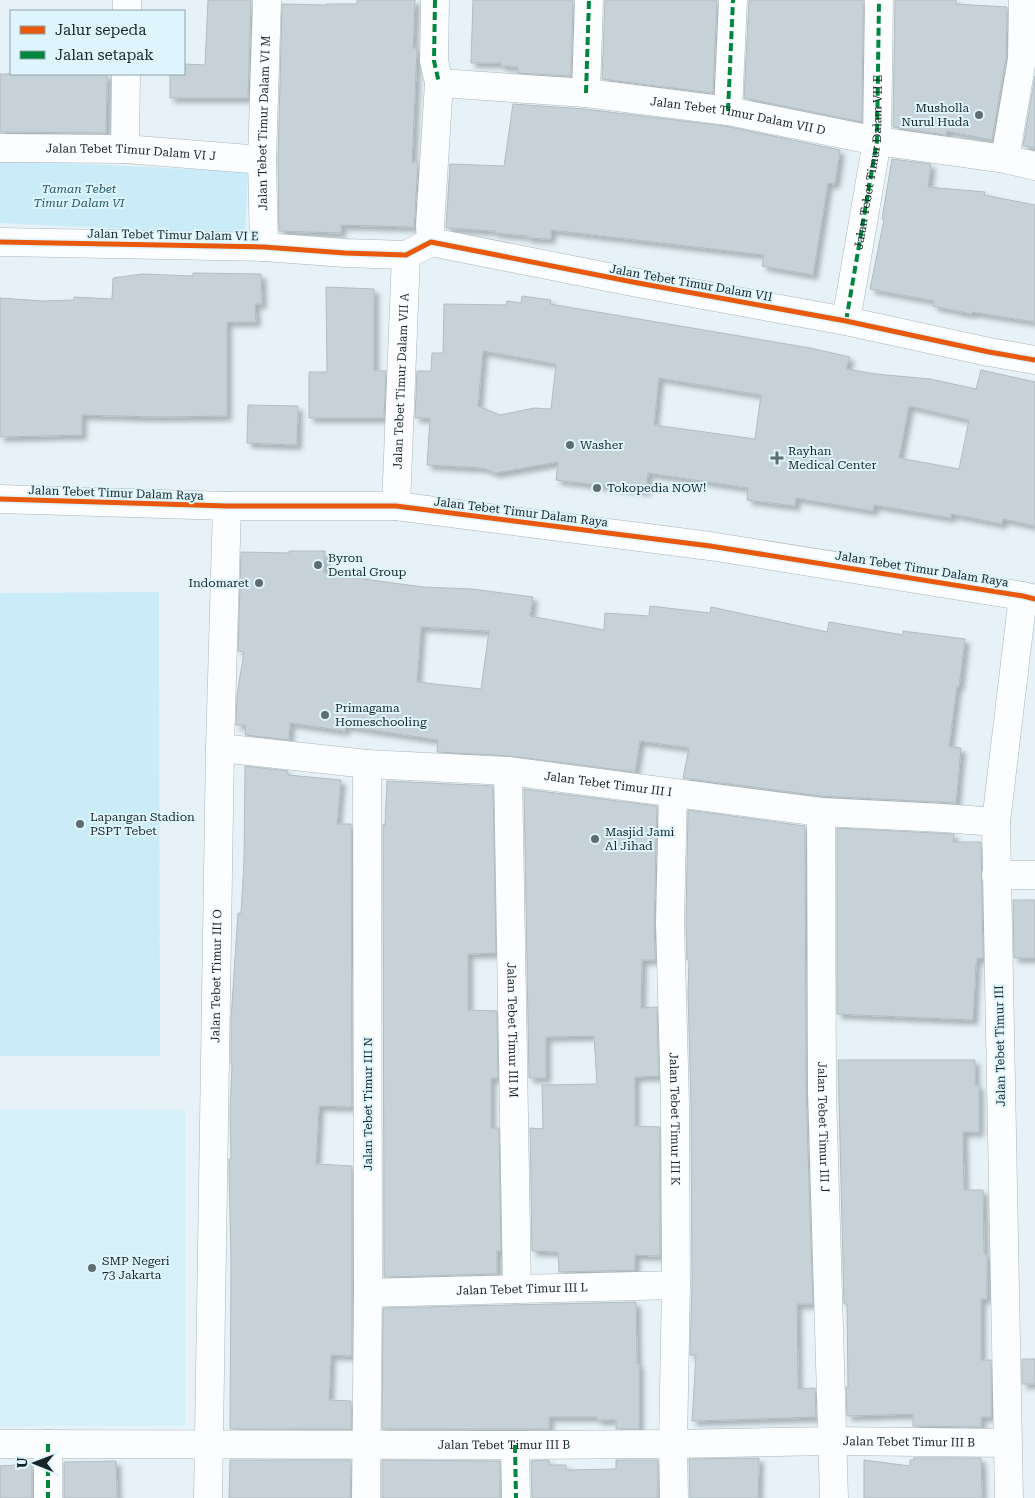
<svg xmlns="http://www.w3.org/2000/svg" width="1035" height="1498" viewBox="0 0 1035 1498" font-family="'Roboto Serif',serif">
<defs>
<filter id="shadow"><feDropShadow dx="4.5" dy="4.5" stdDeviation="2.5" flood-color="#0004"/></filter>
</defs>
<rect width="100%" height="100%" fill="#e6f2f7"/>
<path fill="#d6f0fa" d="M0 1109 185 1110V1426H0Z"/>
<path fill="#caecf9" d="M0 160 248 172 245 235 0 223Z
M159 592 160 1056H0V593Z"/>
<path fill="#c6d2d7" stroke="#b1bdc1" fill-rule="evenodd" filter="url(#shadow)" d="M208 0H251L248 98H170V74H184V64L205 65Z
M357 0H415L413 48H417L412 162H418L414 227 341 225V233L279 231 278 160 282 4 326 5V4H357Z
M473 0H573L571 76 517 73 518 67 501 66V63H471Z
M605 0H717L713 93 602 79Z
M749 0H863L862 122 744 98Z
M895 0H956V4L1007 7 1006 58 992 140 947 131 946 135 893 127Z
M0 74H107L106 133 0 132Z
M1035 76V148L1023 146Z
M513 104 584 109 725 126 840 150 835 184 828 183 813 275 762 266 764 255 551 230V239L528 238V236L495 233V231L446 228 450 164 504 166Z
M892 159 931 164 928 187 985 192 984 195 1035 205V322L972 312V314L933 306 934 301 870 289 884 220 882 219Z
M193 273 261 274 262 304H255L256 322H227V416L157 417 82 415V435L0 437V298L43 301 74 300V297L112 299 113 278 142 274 193 276Z
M326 287 374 289V371H386L384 418H309V372H327Z
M522 296 551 300 550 304 810 348 850 357 846 369 876 374 930 379 976 389 981 370 1035 382V526L1003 519 1002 524 951 514V518L874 505 873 511 796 498 795 506 747 500 748 488 648 473 646 491 556 480 558 462 495 473 483 468 427 465 430 418H415L417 371H431L432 353H443L444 304 506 305 507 301 521 303ZM483 351 556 364 551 409 534 408 500 415 478 406ZM659 378 761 395 755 439 654 425ZM909 406 969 420 959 469 899 458Z
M248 405 298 406 297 445 247 443Z
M289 551H325L324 573 364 575V579L423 587 472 589 533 597 530 616 604 630 605 613 649 616 650 606 710 613 711 607 827 632 829 622 903 635V631L965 639 959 687 957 686 949 747 961 748 956 803 822 796 683 778 689 748 640 741 635 772 510 756 437 752 438 740 346 726 345 731 290 723 289 740 245 735 246 725H236L237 695 244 652 238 651 241 552 289 553ZM421 627 489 631 481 689 417 682Z
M245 766 288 771V775L341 780 337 824H351L352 1107 319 1106 316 1164 352 1166V1356L331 1355 329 1400 351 1401V1429H230L231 1260 229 1168V1159H231L230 1111 232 1065 231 1064V1020L238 913H241L244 862Z
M387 781 493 786 496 953 468 954V1010L497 1011 498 1078H491V1128H499L501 1251H497V1274L384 1277 383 824 385 825Z
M524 789 657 806 654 922 655 960H642L641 1008 657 1007 659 1076 635 1077V1126L660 1127V1256L635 1255V1270L559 1272 558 1252 532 1251 530 1128 543 1129 542 1085 597 1084 594 1036 546 1037V1078H529Z
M688 810 805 826 806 1091 813 1304H797L798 1389 815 1388 816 1417 692 1421 696 1355H690L692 1285 691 1103 688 993 689 960H687L686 922Z
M837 828 954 834 953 842H981L983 958H977V963H976L973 1020 837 1014Z
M1013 900H1035V958H1014Z
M838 1060H975V1085H979V1132H963L964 1190H983L984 1254H987V1299H981V1360H991V1417H981V1427L913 1426V1414L847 1416 846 1387H848L847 1304H844Z
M636 1302 637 1364H639V1429H616V1420H597V1417H549V1429H382L383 1308Z
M1022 1359H1035V1384H1022Z
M759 1458 758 1498H690L689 1459Z
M913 1458H981L982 1498H864V1460L910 1466V1460H914Z
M230 1460H351L350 1498H229Z
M382 1460 500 1461V1498H382Z
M549 1460V1465H566V1470L616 1469V1460H658V1498H532L531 1461Z
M116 1461 117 1498H64V1462Z
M32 1464V1498H0V1466Z"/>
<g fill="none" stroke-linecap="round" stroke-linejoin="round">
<defs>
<g id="minor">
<path d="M127 11V0"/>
<path id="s1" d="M439 83 586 93 728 111 877 141 1005 159 1035 166"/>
<path d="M586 93 589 0"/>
<path d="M728 111 733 0"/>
<path id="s2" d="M0 148 125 149 262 160"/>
<path d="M125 149 126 74"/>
<path d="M1005 159 1022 59 1023 0"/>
<path d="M0 242 264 247 345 253 406 255 431 242 638 283 846 321 989 352 1035 360"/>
<path d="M431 242 430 226 439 83 434 61 435 0"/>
<path id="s3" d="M264 247 262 160 267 0"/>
<path d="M846 321 877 141 879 0"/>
<path d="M0 499 227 506H396L710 546 1023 596 1035 599"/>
<path id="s4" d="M396 506 406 255"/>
<path id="s5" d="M220 748 367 764 508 771 821 812 943 818 996 822"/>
<path id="s6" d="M508 771 517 1289"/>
<path id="s7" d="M673 793 670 922 675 1103 676 1285 673 1444 674 1498"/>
<path id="s8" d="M821 812 822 1091 834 1498"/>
<path d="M996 875H1035"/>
<path id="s9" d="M368 1293 676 1285"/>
<path id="s10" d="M0 1444 515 1445 673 1444 833 1441 1007 1443"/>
<path d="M48 1444V1498"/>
<path d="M515 1445 516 1498"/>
<path id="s11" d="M208 1498 220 748 227 506"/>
<path d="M366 1498 368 1293 367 764"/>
<path d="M1009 1498 996 822 1023 596"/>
</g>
</defs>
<use href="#minor" stroke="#aab6ba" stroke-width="29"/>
<use href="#minor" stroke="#fbfdfe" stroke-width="28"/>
<g stroke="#00873e" stroke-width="4" stroke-dasharray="8 4" stroke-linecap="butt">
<path d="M435 0 434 61 439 83"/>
<path d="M586 93 589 0"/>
<path d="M728 111 733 0"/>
<path id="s12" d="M846 321 877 141 879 0"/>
<path d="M48 1444V1498"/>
<path d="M515 1445 516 1498"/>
</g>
<defs>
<path id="cycleway" d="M0 242 264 247 345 253 406 255 431 242 638 283 846 321 989 352 1035 360
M0 499 227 506H396L710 546 1023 596 1035 599"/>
</defs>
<use href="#cycleway" stroke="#dff5fe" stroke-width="8"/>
<use href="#cycleway" stroke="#e8590c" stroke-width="5"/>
</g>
<g fill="#5f6d72" stroke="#dff5fe" stroke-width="2">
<circle cx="979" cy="115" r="5"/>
<circle cx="570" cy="445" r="5"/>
<path d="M774.5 450.5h5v5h5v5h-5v5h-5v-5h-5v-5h5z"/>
<circle cx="597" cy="488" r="5"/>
<circle cx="318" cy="565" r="5"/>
<circle cx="259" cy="583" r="5"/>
<circle cx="325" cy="715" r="5"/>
<circle cx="80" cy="824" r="5"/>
<circle cx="595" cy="839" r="5"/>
<circle cx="92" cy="1268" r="5"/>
</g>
<g text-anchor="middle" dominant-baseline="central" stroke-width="4" stroke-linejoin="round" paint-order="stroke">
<g font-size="12" fill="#17252a" stroke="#dff5fe" text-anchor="start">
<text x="969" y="108" text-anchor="end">Musholla<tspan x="969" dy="14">Nurul Huda</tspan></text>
<text x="580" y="445">Washer</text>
<text x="788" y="451">Rayhan<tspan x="788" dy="14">Medical Center</tspan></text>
<text x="607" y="488">Tokopedia NOW!</text>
<text x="328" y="558">Byron<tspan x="328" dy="14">Dental Group</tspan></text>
<text x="249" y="583" text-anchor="end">Indomaret</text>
<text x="335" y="708">Primagama<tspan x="335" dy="14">Homeschooling</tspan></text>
<text x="90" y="817">Lapangan Stadion<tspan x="90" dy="14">PSPT Tebet</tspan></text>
<text x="605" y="832">Masjid Jami<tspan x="605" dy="14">Al Jihad</tspan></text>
<text x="102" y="1261">SMP Negeri<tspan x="102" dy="14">73 Jakarta</tspan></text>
</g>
<g font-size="12" fill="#17252a" stroke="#dff5fe">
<text stroke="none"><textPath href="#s1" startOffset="301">Jalan Tebet Timur Dalam VII D</textPath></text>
<text stroke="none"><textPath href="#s3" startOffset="124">Jalan Tebet Timur Dalam VI M</textPath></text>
<text stroke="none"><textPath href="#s2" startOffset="131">Jalan Tebet Timur Dalam VI J</textPath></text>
<text stroke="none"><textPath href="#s12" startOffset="161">Jalan Tebet Timur Dalam VII E</textPath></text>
<text transform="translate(173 235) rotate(1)">Jalan Tebet Timur Dalam VI E</text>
<text transform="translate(691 283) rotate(10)">Jalan Tebet Timur Dalam VII</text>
<text stroke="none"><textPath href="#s4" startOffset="125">Jalan Tebet Timur Dalam VII A</textPath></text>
<text transform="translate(116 493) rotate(2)">Jalan Tebet Timur Dalam Raya</text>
<text transform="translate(521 512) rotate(7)">Jalan Tebet Timur Dalam Raya</text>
<text transform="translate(922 569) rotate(9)">Jalan Tebet Timur Dalam Raya</text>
<text stroke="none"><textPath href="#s5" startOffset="390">Jalan Tebet Timur III I</textPath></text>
<text stroke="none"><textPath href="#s11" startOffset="522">Jalan Tebet Timur III O</textPath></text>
<text stroke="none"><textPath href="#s6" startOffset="259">Jalan Tebet Timur III M</textPath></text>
<text transform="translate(1000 1046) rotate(-91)">Jalan Tebet Timur III</text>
<text transform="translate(368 1104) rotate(-90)">Jalan Tebet Timur III N</text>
<text stroke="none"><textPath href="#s7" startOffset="326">Jalan Tebet Timur III K</textPath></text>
<text stroke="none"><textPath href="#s8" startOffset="315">Jalan Tebet Timur III J</textPath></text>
<text stroke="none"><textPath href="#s9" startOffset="154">Jalan Tebet Timur III L</textPath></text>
<text stroke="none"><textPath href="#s10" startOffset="909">Jalan Tebet Timur III B</textPath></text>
<text stroke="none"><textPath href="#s10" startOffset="504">Jalan Tebet Timur III B</textPath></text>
</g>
<g font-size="12" font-style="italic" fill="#265869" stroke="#dff5fe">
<text x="79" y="189">Taman Tebet<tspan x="79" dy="14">Timur Dalam VI</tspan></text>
</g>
</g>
<rect x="10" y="10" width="175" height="65" fill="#dff5fe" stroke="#8fa2a9"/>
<rect x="20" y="26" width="25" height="8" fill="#e8590c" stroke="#8fa2a9"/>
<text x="55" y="35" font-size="15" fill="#17252a">Jalur sepeda</text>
<rect x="20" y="51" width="25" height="8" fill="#00873e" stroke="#8fa2a9"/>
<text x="55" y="60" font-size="15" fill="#17252a">Jalan setapak</text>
<g transform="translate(35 1463) rotate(271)" stroke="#dff5fe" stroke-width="4" paint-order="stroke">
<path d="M0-4L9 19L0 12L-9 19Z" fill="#17252a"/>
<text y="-8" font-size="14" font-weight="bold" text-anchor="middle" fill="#17252a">U</text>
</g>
</svg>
